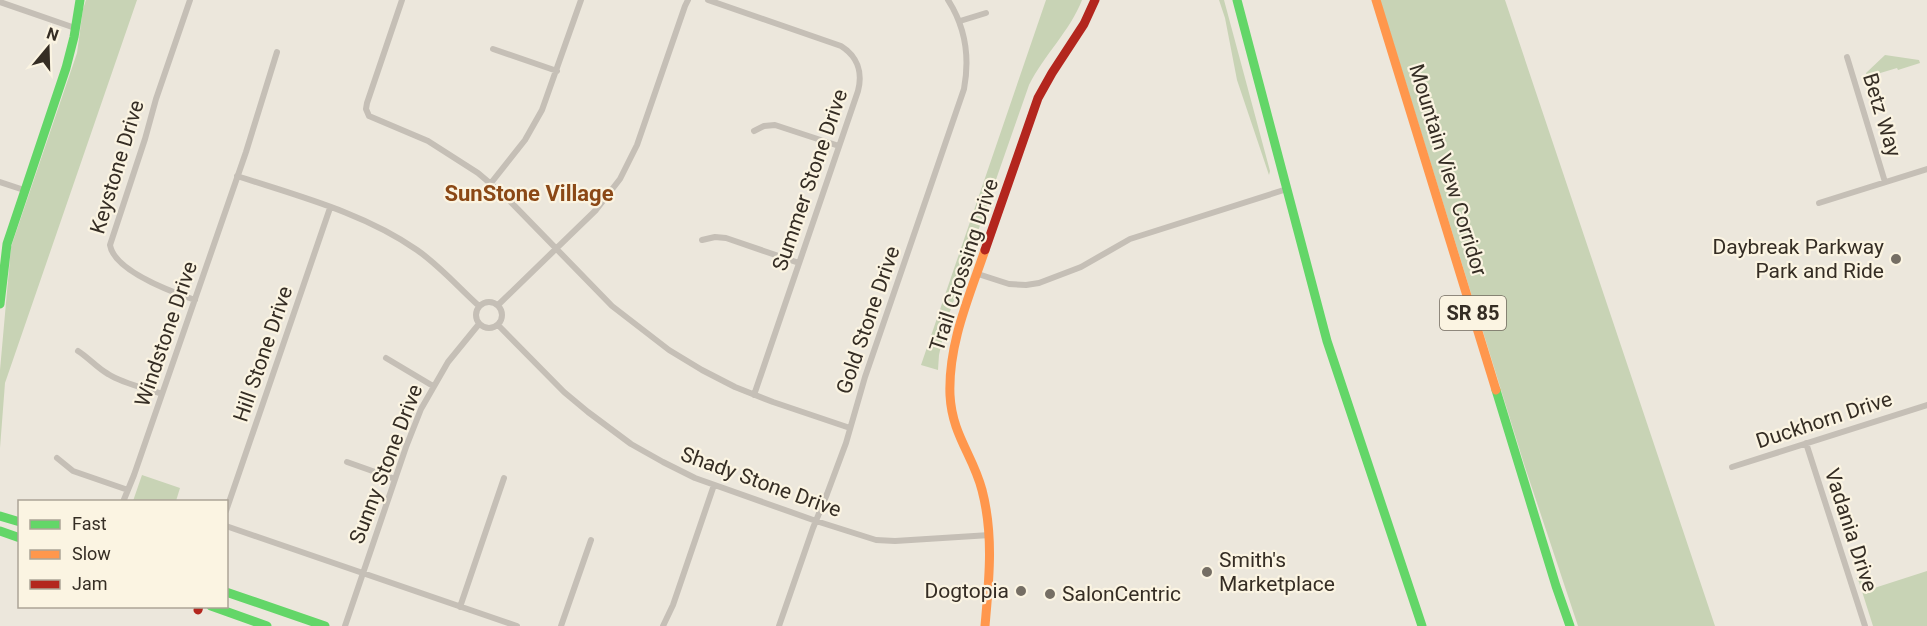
<svg xmlns="http://www.w3.org/2000/svg" width="1927" height="626" viewBox="0 0 1927 626" font-family="Roboto,sans-serif">
<rect width="100%" height="100%" fill="#ece7dc"/>
<path fill="#c8d3b5" d="M86 0H137L5 383 0 448V370L11 247 77 53 83 9Z
M1046 0H1082C1070 31 1044 55 1029 85L946 323 939 355 938 370 921 365Z
M1219 0H1224L1270 171 1269 175 1237 80 1225 18Z
M1380 0H1505L1715 626H1578L1525 467Z
M1885 55 1919 60 1920 63 1898 70 1897 68 1867 77 1866 73Z
M142 475 180 488 176 501H133Z
M1927 571V626H1873L1859 582 1856 578 1860 577 1865 591Z"/>
<g fill="none" stroke-linecap="round" stroke-linejoin="round">
<path stroke="#c5bfb6" stroke-width="6" d="M190 0 156 99 145 139 110 245C114 271 172 292 195 300
M402 0 367 103 366 109 369 116 428 141 478 173 505 196 612 306 669 350 702 370 735 387 773 402 850 428
M708 0 841 46C857 56 863 72 858 91L754 395
M0 2 75 28
M960 21 986 13
M493 49 557 71
M1847 57 1885 182
M754 131 764 126 775 125 839 146
M237 176C298 196 364 213 417 250 440 266 458 287 479 306
M0 182 24 190
M491 183 525 140 542 110 581 0
M1819 203 1927 169
M702 240 715 237 726 238 799 263
M978 274 1009 284 1026 285 1039 283 1081 267 1130 239 1287 189
M476 315a13 13 0 1 1 26 0a13 13 0 1 1-26 0Z
M498 305 596 210 620 179 637 145 685 6 688 0
M498 325 564 392 588 412 631 444 663 462 695 478 816 521 876 540 895 541 990 535
M78 351C89 358 97 368 108 374 124 384 145 388 162 394
M386 358 433 386
M1806 443 1865 626
M57 458 73 471 128 490
M347 462 395 479
M1732 467 1927 405
M123 502 134 475 246 152 277 52
M226 511 330 208
M226 526 517 626
M460 607 504 478
M345 626 406 447 421 409 448 362 479 324
M561 626 591 540
M663 626 673 605 714 485
M779 626 813 528 827 494 846 443 865 377 964 89C970 57 966 28 948 0"/>
<path stroke="#63d668" stroke-width="9" d="M1237 0 1327 341 1422 626
M0 304 7 244 66 68 74 37 80 0
M1496 390 1556 586 1570 626
M0 516 20 522
M0 531 20 538
M226 592 325 626
M211 606 267 626"/>
<path stroke="#ff974d" stroke-width="9" d="M1376 0 1496 390
M985 626C989 580 994 536 982 490 973 455 952 435 950 395 948 344 969 297 985 250"/>
<path stroke="#b3261e" stroke-width="9" d="M985 250 1038 98 1052 73 1084 24 1095 0
M198 610 199 606"/>
</g>
<g fill="#756e64" stroke="#fbf4e2" stroke-width="2">
<circle cx="1896" cy="259" r="6"/>
<circle cx="1207" cy="572" r="6"/>
<circle cx="1021" cy="591" r="6"/>
<circle cx="1050" cy="594" r="6"/>
</g>
<g text-anchor="middle" dominant-baseline="central" stroke-width="4.5" stroke-linejoin="round" paint-order="stroke">
<rect fill="#fbf4e2" stroke="#70695d" stroke-width="1.5" x="1440" y="296" width="66" height="34" rx="4.5"/>
<g font-size="20" font-weight="bold" fill="#352d24">
<text x="1473" y="313">SR 85</text>
</g>
<g font-size="21" fill="#352d24" stroke="#fbf4e2">
<text transform="translate(1882 115) rotate(73)">Betz Way</text>
<text transform="translate(117 167) rotate(-73)">Keystone Drive</text>
<text transform="translate(1448 170) rotate(73)">Mountain View Corridor</text>
<text transform="translate(810 180) rotate(-71)">Summer Stone Drive</text>
<text transform="translate(964 265) rotate(-72)">Trail Crossing Drive</text>
<text transform="translate(868 320) rotate(-71)">Gold Stone Drive</text>
<text transform="translate(166 334) rotate(-71)">Windstone Drive</text>
<text transform="translate(263 354) rotate(-71)">Hill Stone Drive</text>
<text transform="translate(1824 420) rotate(-18)">Duckhorn Drive</text>
<text transform="translate(386 464) rotate(-69)">Sunny Stone Drive</text>
<text transform="translate(761 482) rotate(20)">Shady Stone Drive</text>
<text transform="translate(1851 530) rotate(72)">Vadania Drive</text>
</g>
<g font-size="21" fill="#352d24" stroke="#fbf4e2" text-anchor="end">
<text x="1884" y="247">Daybreak Parkway<tspan x="1884" dy="24">Park and Ride</tspan></text>
<text x="1219" y="560" text-anchor="start">Smith's<tspan x="1219" dy="24">Marketplace</tspan></text>
<text x="1009" y="591">Dogtopia</text>
<text x="1062" y="594" text-anchor="start">SalonCentric</text>
</g>
<g font-size="22" font-weight="bold" fill="#8b4816" stroke="#fbf4e2">
<text x="529" y="193">SunStone Village</text>
</g>
</g>
<rect x="18" y="500" width="210" height="108" fill="#fbf4e2" stroke="#aca496" stroke-width="1.5"/>
<rect x="30" y="520" width="30" height="9" fill="#63d668" stroke="#aca496" stroke-width="1.5"/>
<text x="72" y="530" font-size="18" fill="#352d24">Fast</text>
<rect x="30" y="550" width="30" height="9" fill="#ff974d" stroke="#aca496" stroke-width="1.5"/>
<text x="72" y="560" font-size="18" fill="#352d24">Slow</text>
<rect x="30" y="580" width="30" height="9" fill="#b3261e" stroke="#aca496" stroke-width="1.5"/>
<text x="72" y="590" font-size="18" fill="#352d24">Jam</text>
<g transform="translate(48 48) rotate(19)" stroke="#fbf4e2" stroke-width="4.5" paint-order="stroke">
<path d="M0-4.5L10 22L0 15L-10 22Z" fill="#352d24"/>
<text y="-9" font-size="16" font-weight="bold" text-anchor="middle" fill="#352d24">N</text>
</g>
</svg>
